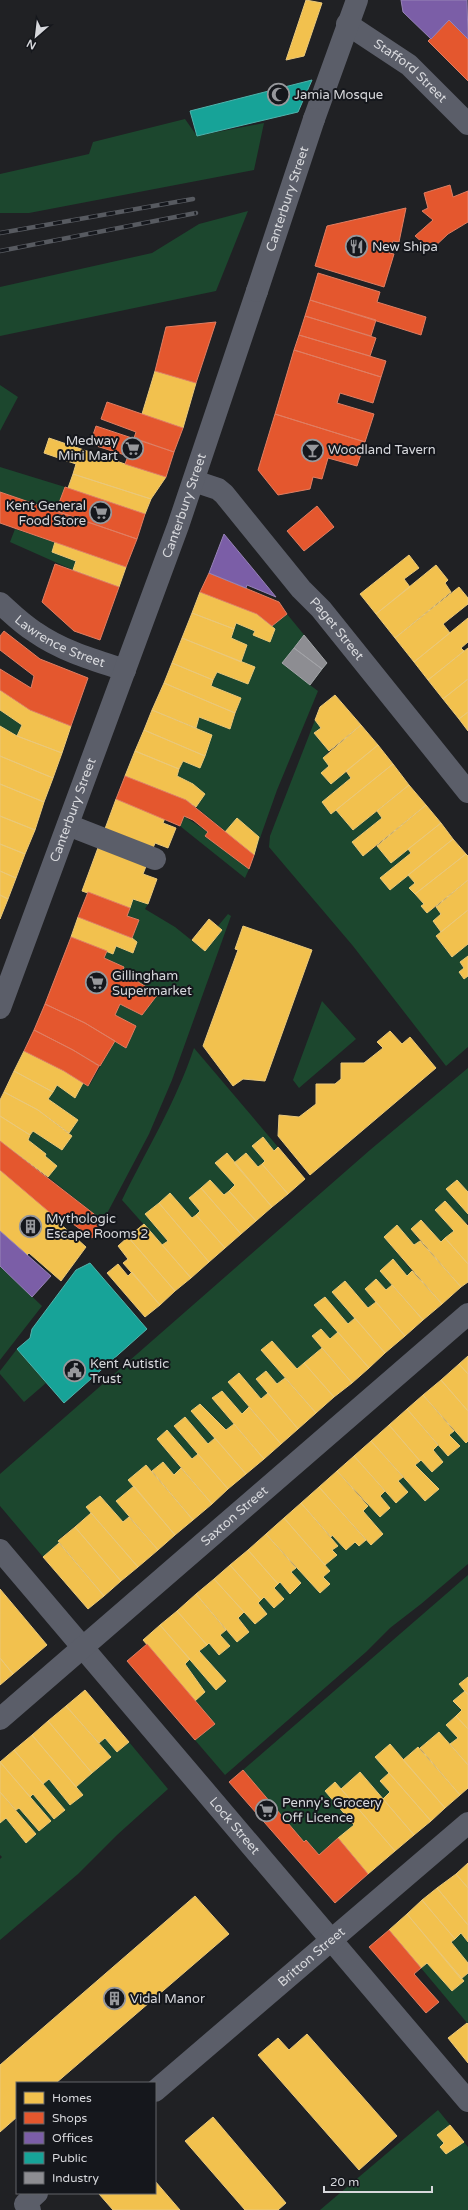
<svg xmlns="http://www.w3.org/2000/svg" width="468" height="2210" viewBox="0 0 468 2210" font-family="'Varela Round',sans-serif">
<rect width="100%" height="100%" fill="#202124"/>
<path fill="#1c472e" d="M185 119 197 136 264 123 254 170 29 213H0V174L89 154 93 142Z
M248 211 216 291 0 336V287L152 253 199 224Z
M0 385 18 397 0 431Z
M0 467 65 487 56 511 0 492Z
M15 529 55 542 52 552 76 561 73 570 10 542Z
M287 614 327 663 310 685 318 691 277 790 254 855 196 807 205 794 193 784 177 776 183 761 200 768 211 736 196 728 199 717 230 729 241 698 211 686 217 672 248 684 255 667 241 662 247 645 231 638 236 623 255 631 253 635 269 641 275 629 272 626Z
M0 710 22 725 17 736 0 726Z
M315 720 321 728 314 733 329 751 323 758C333 770 342 766 351 778L322 802 331 814 336 810 353 830 377 811 382 818 352 842 363 856 377 846 391 863 408 849 411 853 381 878 408 875 415 883 409 888 424 904 421 906 427 913 436 907 441 914 433 921 441 932 436 937 452 957 468 944V956L460 962 464 968 459 972 464 979 468 976V1047L446 1066 353 946 269 847 270 836Z
M184 816 208 832 205 836 249 869 245 878 180 826Z
M133 899 148 904 145 909 175 927 205 951 222 930 218 926 228 914 231 916 172 1080 149 1134 103 1221 48 1177 56 1166 45 1156 46 1154 28 1140 33 1131 62 1150 72 1136 69 1133 78 1120 48 1099 57 1085 75 1098 83 1083 89 1086 115 1041 126 1048 136 1026 115 1015 120 1004 142 1015 158 994 122 972 123 967 104 958 107 951 116 946 134 953 137 942 132 938 139 920 127 916Z
M322 1001 356 1039 299 1088 293 1080Z
M194 1048 278 1147 274 1151 263 1137 253 1146 265 1161 258 1167 246 1153 234 1163 226 1153 215 1163 235 1185 224 1195 210 1180 189 1198 200 1211 192 1218 170 1194 146 1214 168 1241 162 1245 122 1200C147 1149 176 1102 194 1048Z
M468 1068V1192L457 1180 447 1189 468 1214V1222L466 1224 445 1201 435 1210 454 1231 441 1242 422 1220 411 1229 420 1241 414 1245 397 1226 384 1237 412 1271 407 1276 393 1260 380 1271 392 1285 386 1290 376 1279 365 1289 376 1302 368 1308 345 1281 332 1292 355 1318 348 1324 325 1297 315 1305 338 1332 330 1339 321 1329 312 1336 322 1348 297 1369 272 1341 261 1350 285 1378 277 1384 266 1371 256 1379 268 1393 261 1399 239 1373 228 1382 249 1407 242 1414 222 1391 212 1398 234 1424 226 1430 214 1417 212 1418 215 1438 208 1444 185 1417 174 1427 198 1454 192 1459 167 1430 157 1439 181 1468 174 1475 163 1462 152 1471 146 1465 129 1480 134 1486 117 1501 129 1517 123 1522 100 1496 87 1507 91 1513 58 1540 59 1543 43 1557 0 1506V1474L370 1150Z
M0 1266 42 1306 0 1360Z
M17 1349 46 1383 24 1402 0 1374V1371Z
M455 1430 468 1441V1564L421 1604 390 1628 366 1652 225 1775 195 1740 215 1724 195 1701 205 1692 185 1664 209 1643 219 1655 230 1646 220 1635 226 1630 237 1641 249 1632 238 1618 245 1612 255 1624 267 1614 258 1603 264 1597 274 1608 284 1599 274 1588 280 1582 290 1594 301 1584 291 1572 296 1567 320 1592 330 1584 323 1577 330 1571 325 1565 336 1555 332 1550 337 1546 331 1537 332 1535 346 1550 355 1542 359 1546 366 1540 371 1545 383 1534 363 1511 368 1506 364 1501 365 1500 380 1517 390 1508 380 1496 385 1491 396 1503 408 1492 398 1481 403 1477 425 1501 439 1489 415 1465 421 1460 432 1472 443 1462 433 1450 438 1445 448 1456 460 1446 449 1435Z
M468 1575V1677L459 1684 465 1691 454 1701 462 1710 446 1725 458 1738 450 1744 439 1732 420 1748 418 1747 380 1781 390 1792 383 1799 360 1772 341 1789 335 1782 325 1791 354 1825 319 1855 306 1840 304 1842 243 1770Z
M105 1738 118 1752 129 1742 168 1789 117 1835 78 1874 0 1940V1859L2 1857 0 1855V1823L6 1818 26 1843 36 1834 16 1810 19 1808 39 1831 51 1821 30 1797 33 1794 54 1819 65 1810 43 1784 49 1779 70 1805 83 1795 76 1787 111 1757 99 1743Z
M461 1933 468 1942V1963L451 1942Z
M427 1963 452 1991 463 1982 461 1979 468 1973V2024L421 1968Z
M438 2110 468 2147V2210H320Z"/>
<path fill="#f2c14e" stroke="#eac879" d="M306 0 322 3 304 56 286 60Z
M155 371 196 383 183 428 142 414Z
M49 438 125 464 166 477 151 499 73 474 76 464 44 453Z
M73 474 151 499 145 514 68 488Z
M55 542 126 567 119 587 73 570 76 561 52 552Z
M409 555 419 568 404 579 410 587 376 614 360 594Z
M436 565 448 580 445 583 451 592 395 638 376 614Z
M459 587 468 598V604L443 624 450 633 414 662 395 638Z
M200 592 257 614 275 629 270 642 253 635 255 631 236 623 234 629 192 613Z
M192 613 234 629 231 638 247 645 241 662 182 638Z
M468 618V642L461 648 464 651 428 680 414 662Z
M182 638 255 667 248 684 217 672 213 680 172 663Z
M468 648V679L443 699 428 680Z
M172 663 213 680 211 686 241 698 235 713 164 683Z
M468 679V712L459 719 443 699Z
M164 683 235 713 230 729 199 717 196 728 152 710Z
M0 690 30 710 71 726 62 753 17 736 22 725 0 710Z
M335 695 361 725 329 751 314 733 321 728 315 720 320 707Z
M152 710 212 735 205 756 144 730Z
M468 712V731L459 719Z
M361 725 378 745 331 784 321 773 329 766 323 758Z
M0 726 17 736 62 753 53 778 0 756Z
M144 730 205 756 200 768 183 761 179 769 135 751Z
M378 745 393 764 331 814 322 802 351 778 346 771Z
M135 751 179 769 177 776 193 784 205 794 196 807 186 800 125 776Z
M0 756 53 778 44 802 0 784Z
M393 764 409 785 353 830 336 810Z
M0 784 44 802 35 830 0 816Z
M409 785 426 805 363 856 352 842 382 818 377 811Z
M116 799 162 817 165 818 163 823 176 828 168 848 155 843 143 874 157 879 148 904 133 899 130 908 82 891Z
M426 805 441 823 391 863 377 846Z
M0 816 35 830 25 854 0 844Z
M237 818 259 837 254 855 225 832Z
M441 823 453 839 390 890 380 878 411 853 408 849Z
M453 839 466 854 415 894 409 888 415 883 408 875Z
M0 844 25 854 16 878 0 871Z
M466 854 468 856V880L427 913 421 906 424 904 415 894Z
M0 871 16 878 8 899 0 895Z
M468 880V910L441 932 433 921 441 914 436 907Z
M0 895 8 899 0 919Z
M468 910V944L452 957 436 936Z
M78 917 132 938 137 942 133 953 116 946 113 954 71 937Z
M209 919 222 930 205 951 192 940Z
M243 926 312 950 265 1081 243 1079 233 1086 203 1046 238 950 235 949Z
M468 956V976L464 979 459 972 464 968 460 962Z
M390 1031 402 1044 410 1037 436 1068 310 1175 278 1136 279 1115 299 1117 316 1104V1084H335L341 1079V1063H364L383 1048 377 1042Z
M24 1051 64 1071 83 1083 75 1098 57 1085 53 1092 14 1071Z
M14 1071 53 1092 48 1099 78 1120 69 1133 38 1110 4 1092Z
M4 1092 38 1110 72 1136 62 1150 33 1131 30 1135 0 1116V1100Z
M0 1116 30 1135 28 1140 46 1154 45 1156 57 1166 48 1177 0 1141Z
M263 1137 274 1151 278 1147 305 1179 288 1194 262 1164 265 1161 252 1146Z
M227 1153 272 1207 256 1221 229 1191 235 1185 215 1163Z
M246 1153 258 1167 262 1164 288 1194 272 1207 234 1163Z
M0 1170 57 1218 56 1220 86 1247 61 1281 29 1253 27 1255 0 1231Z
M210 1180 224 1195 229 1191 256 1221 241 1234 201 1188Z
M457 1180 468 1192V1214L446 1189Z
M201 1188 241 1234 225 1248 196 1215 200 1211 189 1198Z
M170 1193 192 1218 196 1215 225 1248 209 1262 159 1203Z
M445 1201 468 1226V1264L445 1238 454 1231 435 1210Z
M159 1203 209 1262 191 1278 162 1245 168 1241 145 1214Z
M421 1220 441 1242 445 1238 468 1264V1282L461 1287 411 1229Z
M144 1224 191 1278 175 1291 128 1237Z
M397 1225 414 1245 420 1241 461 1287 442 1304 384 1237Z
M128 1237 175 1291 160 1305 123 1263 128 1259 118 1246Z
M393 1259 407 1276 412 1271 442 1304 423 1320 380 1271Z
M118 1264 128 1276 132 1272 160 1305 145 1317 107 1273Z
M376 1279 386 1290 392 1285 423 1320 405 1336 365 1289Z
M345 1281 368 1308 376 1302 405 1336 385 1353 332 1292Z
M325 1297 348 1324 355 1318 385 1353 369 1368 314 1305Z
M321 1329 330 1339 338 1332 369 1368 352 1383 312 1336Z
M272 1341 297 1369 304 1363 334 1397 316 1413 261 1350Z
M322 1348 352 1383 334 1397 304 1363Z
M468 1356V1374L459 1364Z
M459 1364 468 1374V1411L441 1380Z
M266 1371 277 1384 285 1378 316 1413 298 1429 256 1379Z
M239 1373 261 1399 268 1393 298 1429 281 1444 228 1382Z
M441 1380 468 1411V1441L466 1443 423 1395Z
M222 1391 242 1414 249 1407 281 1444 264 1459 212 1398Z
M423 1395 454 1431 449 1435 460 1446 448 1456 407 1409Z
M200 1404 226 1430 234 1424 264 1459 246 1474 191 1411Z
M407 1409 438 1445 433 1450 443 1462 432 1472 421 1460 420 1461 389 1425Z
M185 1417 208 1444 215 1438 246 1474 228 1489 174 1426Z
M389 1425 420 1461 415 1465 439 1489 425 1501 371 1441Z
M167 1430 192 1459 198 1454 228 1489 212 1504 157 1439Z
M371 1441 403 1477 398 1481 408 1492 396 1503 354 1456Z
M354 1456 385 1491 380 1496 390 1508 380 1517 337 1471Z
M163 1462 174 1475 181 1468 212 1504 193 1520 152 1471Z
M146 1465 193 1520 175 1535 128 1480Z
M337 1471 368 1506 363 1511 383 1534 371 1545 319 1487Z
M134 1486 175 1535 158 1550 116 1501Z
M319 1487 366 1540 359 1546 355 1542 346 1550 332 1535 331 1537 301 1503Z
M100 1496 123 1522 129 1517 158 1550 138 1567 86 1507Z
M301 1503 338 1546 332 1550 337 1555 325 1565 284 1518Z
M91 1513 138 1567 121 1581 75 1527Z
M284 1518 330 1571 323 1577 330 1584 320 1593 266 1534Z
M75 1527 121 1581 104 1596 58 1541Z
M266 1534 296 1568 291 1572 301 1583 290 1594 280 1582 278 1584 248 1550Z
M59 1543 104 1596 88 1609 43 1557Z
M248 1550 278 1584 274 1588 284 1599 274 1608 264 1597 261 1600 230 1565Z
M230 1565 261 1600 258 1603 267 1614 255 1624 214 1579Z
M214 1579 244 1612 238 1618 249 1632 237 1642 196 1594Z
M0 1589 47 1645 13 1674 0 1658Z
M196 1594 226 1630 220 1635 230 1646 219 1655 209 1643 207 1645 177 1611Z
M177 1611 207 1645 199 1651 226 1681 216 1690 160 1625Z
M160 1625 190 1659 185 1664 205 1692 195 1701 143 1640Z
M0 1658 13 1674 0 1685Z
M468 1677V1695L459 1684Z
M85 1690 129 1742 117 1752 105 1738 99 1743 66 1706Z
M465 1691 468 1695V1729L456 1716 462 1710 453 1701Z
M66 1706 111 1757 92 1773 48 1721Z
M456 1716 468 1729V1765L450 1744 458 1738 446 1725Z
M48 1721 92 1773 76 1787 32 1735Z
M439 1732 468 1765V1788L460 1795 420 1748Z
M32 1735 83 1795 70 1805 49 1779 43 1784 14 1750Z
M390 1744 445 1808 431 1821 375 1757Z
M418 1747 460 1795 445 1808 403 1760Z
M14 1750 65 1810 54 1819 33 1794 30 1797 0 1762Z
M0 1762 51 1821 39 1831 19 1808 16 1810 0 1792Z
M360 1772 414 1835 395 1851 341 1789Z
M389 1773 431 1821 414 1835 383 1799 390 1792 380 1781Z
M335 1782 395 1851 368 1874 338 1838 354 1825 325 1791Z
M0 1792 36 1834 26 1843 6 1818 0 1823Z
M468 1863V1888L456 1874Z
M456 1874 468 1888V1925L437 1888Z
M437 1888 468 1925V1942L461 1933 455 1939 422 1900Z
M195 1896 229 1934 56 2083H17V2117L0 2132V2065Z
M422 1900 455 1939 451 1942 468 1963V1973L461 1979 407 1914Z
M407 1914 464 1981 452 1991 427 1963 421 1968 389 1930Z
M467 2023 468 2024V2063L448 2038Z
M307 2034 397 2136 359 2170 258 2055 278 2038 289 2050Z
M213 2117 286 2203 278 2210H245L185 2141Z
M450 2125 464 2142 446 2154 440 2147 444 2143 437 2135Z
M155 2181 180 2210H113L99 2194 155 2193Z"/>
<path fill="#e4572e" stroke="#e07e62" d="M449 20 468 39V81L428 41Z
M450 185 453 197 468 191V222L448 234 431 250 415 236 433 220 422 211 428 208 424 193Z
M406 208 399 242 393 241 389 253 394 254 384 287 315 266 327 226Z
M318 273 380 292 377 302 426 317 421 335 310 300Z
M310 300 376 320 371 336 305 316Z
M305 316 376 338 370 356 299 335Z
M216 322 196 383 155 371 166 327Z
M299 335 386 361 381 377 294 350Z
M294 350 381 377 373 403 340 393 337 403 374 414 365 442 275 414Z
M107 402 183 428 174 452 134 438 136 432 101 419Z
M275 414 365 442 357 466 328 458 322 479 313 477 310 489 278 495 258 470Z
M96 426 174 452 166 477 125 464 128 456 90 444Z
M65 487 145 514 137 539 56 511Z
M0 492 137 539 126 567 0 523Z
M317 506 334 527 304 551 287 531Z
M55 564 119 587 100 640 74 631 42 602Z
M209 573 279 602 287 614 272 626 257 614 200 592Z
M4 631 40 659 88 678 71 726 30 710 0 690V669L31 688 34 676 0 650V636Z
M125 776 186 800 254 855 249 869 205 836 208 832 193 820 184 816 180 826 116 799Z
M88 892 130 908 127 916 139 920 132 938 78 917Z
M71 937 107 951 104 958 124 967 122 972 158 994 142 1015 120 1004 115 1015 136 1026 126 1048 85 1023 45 1004Z
M45 1004 85 1023 115 1041 100 1066 73 1050 34 1030Z
M34 1030 73 1050 99 1066 88 1086 64 1071 24 1051Z
M0 1141 103 1221 92 1238 65 1218 61 1222 0 1170Z
M147 1644 215 1724 195 1740 127 1661Z
M243 1770 304 1842 306 1840 319 1855 338 1838 368 1874 335 1903 229 1782Z
M389 1930 421 1968 414 1974 439 2002 426 2013 369 1947Z"/>
<path fill="#7b5ea7" stroke="#9783b7" d="M401 0H467L468 39 449 20 431 39 403 12Z
M224 534 253 569 276 597 247 585 246 588 209 573Z
M0 1231 51 1276 32 1297 0 1266Z"/>
<path fill="#17a398" stroke="#51b3ac" d="M312 80 298 112 197 136 190 111Z
M90 1263 147 1329 64 1403 17 1349 30 1338 32 1329 76 1270Z"/>
<path fill="#8d8d92" stroke="#a3a4a8" d="M304 635 327 663 322 669 294 648Z
M294 648 322 669 310 685 282 663Z"/>
<g fill="none" stroke-linecap="round" stroke-linejoin="round">
<g stroke="#5b5e69" stroke-width="22">
<path id="s1" d="M347 24 409 65 468 124"/>
<path d="M314 119 357 0"/>
<path id="s2" d="M194 481 218 489 224 494 301 589 321 609 468 792"/>
<path id="s3" d="M0 603C11 613 22 624 35 632 62 651 94 660 125 670"/>
<path d="M68 825 155 859"/>
<path id="s4" d="M0 1008 178 526 257 291"/>
<path id="s5" d="M0 1550 468 2101"/>
<path id="s6" d="M0 1719 468 1314"/>
<path id="s7" d="M155 2091 468 1823"/>
<path d="M30 2210 25 2204 37 2193"/>
</g>
<defs>
<path id="rail" d="M0 233 193 199
M0 251 196 213"/>
</defs>
<use href="#rail" stroke="#575a60" stroke-width="4.5"/>
<use href="#rail" stroke="#15171c" stroke-width="3" stroke-dasharray="9" stroke-linecap="butt"/>
<path stroke="#5b5e69" stroke-width="22" id="s8" d="M257 291 314 119"/>
</g>
<defs>
<symbol id="mosque-ring" viewBox="-11 -11 22 22"><circle r="9.5" fill="#15171c" stroke="#97989c" stroke-width="1.5"/><path d="M3.5-4.9A6 6 0 1 0 3.5 4.9A5 5 0 1 1 3.5-4.9Z" fill="#97989c"/></symbol>
<symbol id="restaurant-ring" viewBox="-11 -11 22 22"><circle r="9.5" fill="#15171c" stroke="#97989c" stroke-width="1.5"/><path d="M-5-6h1v4h1v-4h1v4h1v-4h1v5L-1.5 .5V6h-2V.5L-5-1ZM5-6V6H3V1.5H1.5Q1.5-4 5-6Z" fill="#97989c"/></symbol>
<symbol id="supermarket-ring" viewBox="-11 -11 22 22"><circle r="9.5" fill="#15171c" stroke="#97989c" stroke-width="1.5"/><path d="M-6-5.5h2.5l.6 2H6L4.5 2H-2.5L-4.4-4H-6ZM-1.5 3.2a1.3 1.3 0 1 0 .1 0ZM3 3.2a1.3 1.3 0 1 0 .1 0Z" fill="#97989c"/></symbol>
<symbol id="bar-ring" viewBox="-11 -11 22 22"><circle r="9.5" fill="#15171c" stroke="#97989c" stroke-width="1.5"/><path d="M-6-5H6L.8 .8V4.5H3.5V6h-7V4.5H-.8V.8Z" fill="#97989c"/></symbol>
<symbol id="building-ring" viewBox="-11 -11 22 22"><circle r="9.5" fill="#15171c" stroke="#97989c" stroke-width="1.5"/><path d="M-4-6H4V6H1V3H-1V6H-4ZM-2.5-4.3h1.7v1.8h-1.7ZM.8-4.3h1.7v1.8H.8ZM-2.5-1h1.7V.8h-1.7ZM.8-1h1.7V.8H.8Z" fill="#97989c"/></symbol>
<symbol id="civic-ring" viewBox="-11 -11 22 22"><circle r="9.5" fill="#15171c" stroke="#97989c" stroke-width="1.5"/><path d="M-.6-6.5H3V-4.5H.6V-3L4-1V1h2V6H-6V1h2V-1L-.6-3ZM-1.2 2.5V6h2.4V2.5Z" fill="#97989c"/></symbol>
</defs>
<g fill-rule="evenodd">
<use href="#mosque-ring" x="266" y="82" width="25" height="25"/>
<use href="#restaurant-ring" x="344" y="234" width="25" height="25"/>
<use href="#supermarket-ring" x="120" y="436" width="25" height="25"/>
<use href="#bar-ring" x="300" y="438" width="25" height="25"/>
<use href="#supermarket-ring" x="88" y="500" width="25" height="25"/>
<use href="#supermarket-ring" x="84" y="970" width="25" height="25"/>
<use href="#building-ring" x="18" y="1214" width="25" height="25"/>
<use href="#civic-ring" x="62" y="1358" width="25" height="25"/>
<use href="#supermarket-ring" x="254" y="1798" width="25" height="25"/>
<use href="#building-ring" x="102" y="1986" width="25" height="25"/>
</g>
<g text-anchor="middle" dominant-baseline="central" stroke-width="4" stroke-linejoin="round" paint-order="stroke">
<g font-size="13" fill="#d7d8dc" stroke="#15171c">
<text stroke="none"><textPath href="#s1" startOffset="79">Stafford Street</textPath></text>
<text stroke="none"><textPath href="#s8" startOffset="97">Canterbury Street</textPath></text>
<text stroke="none"><textPath href="#s4" startOffset="535">Canterbury Street</textPath></text>
<text stroke="none"><textPath href="#s2" startOffset="209">Paget Street</textPath></text>
<text stroke="none"><textPath href="#s3" startOffset="72">Lawrence Street</textPath></text>
<text stroke="none"><textPath href="#s4" startOffset="211">Canterbury Street</textPath></text>
<text stroke="none"><textPath href="#s6" startOffset="310">Saxton Street</textPath></text>
<text stroke="none"><textPath href="#s5" startOffset="362">Lock Street</textPath></text>
<text stroke="none"><textPath href="#s7" startOffset="206">Britton Street</textPath></text>
</g>
<g font-size="13" fill="#d7d8dc" stroke="#15171c" text-anchor="start">
<text x="294" y="95">Jamia Mosque</text>
<text x="372" y="247">New Shipa</text>
<text x="118" y="441" text-anchor="end">Medway<tspan x="118" dy="15">Mini Mart</tspan></text>
<text x="328" y="450">Woodland Tavern</text>
<text x="86" y="506" text-anchor="end">Kent General<tspan x="86" dy="15">Food Store</tspan></text>
<text x="112" y="976">Gillingham<tspan x="112" dy="15">Supermarket</tspan></text>
<text x="46" y="1219">Mythologic<tspan x="46" dy="15">Escape Rooms 2</tspan></text>
<text x="90" y="1364">Kent Autistic<tspan x="90" dy="15">Trust</tspan></text>
<text x="282" y="1803">Penny's Grocery<tspan x="282" dy="15">Off Licence</tspan></text>
<text x="130" y="1999">Vidal Manor</text>
</g>
</g>
<rect x="16" y="2082" width="140" height="112" fill="#15171c" stroke="#636469"/>
<rect x="24" y="2092" width="20" height="12" fill="#f2c14e" stroke="#636469"/>
<text x="52" y="2102" font-size="12" fill="#d7d8dc">Homes</text>
<rect x="24" y="2112" width="20" height="12" fill="#e4572e" stroke="#636469"/>
<text x="52" y="2122" font-size="12" fill="#d7d8dc">Shops</text>
<rect x="24" y="2132" width="20" height="12" fill="#7b5ea7" stroke="#636469"/>
<text x="52" y="2142" font-size="12" fill="#d7d8dc">Offices</text>
<rect x="24" y="2152" width="20" height="12" fill="#17a398" stroke="#636469"/>
<text x="52" y="2162" font-size="12" fill="#d7d8dc">Public</text>
<rect x="24" y="2172" width="20" height="12" fill="#8d8d92" stroke="#636469"/>
<text x="52" y="2182" font-size="12" fill="#d7d8dc">Industry</text>
<g transform="translate(36 36) rotate(208)" stroke="#15171c" stroke-width="3" paint-order="stroke">
<path d="M0-3L7 15L0 10L-7 15Z" fill="#d7d8dc"/>
<text y="-6" font-size="11" font-weight="bold" text-anchor="middle" fill="#d7d8dc">N</text>
</g>
<path d="M324 2186v6h108v-6" fill="none" stroke="#d7d8dc" stroke-width="2"/>
<text x="330" y="2186" font-size="12" fill="#d7d8dc" stroke="#15171c" stroke-width="3" paint-order="stroke">20 m</text>
</svg>
